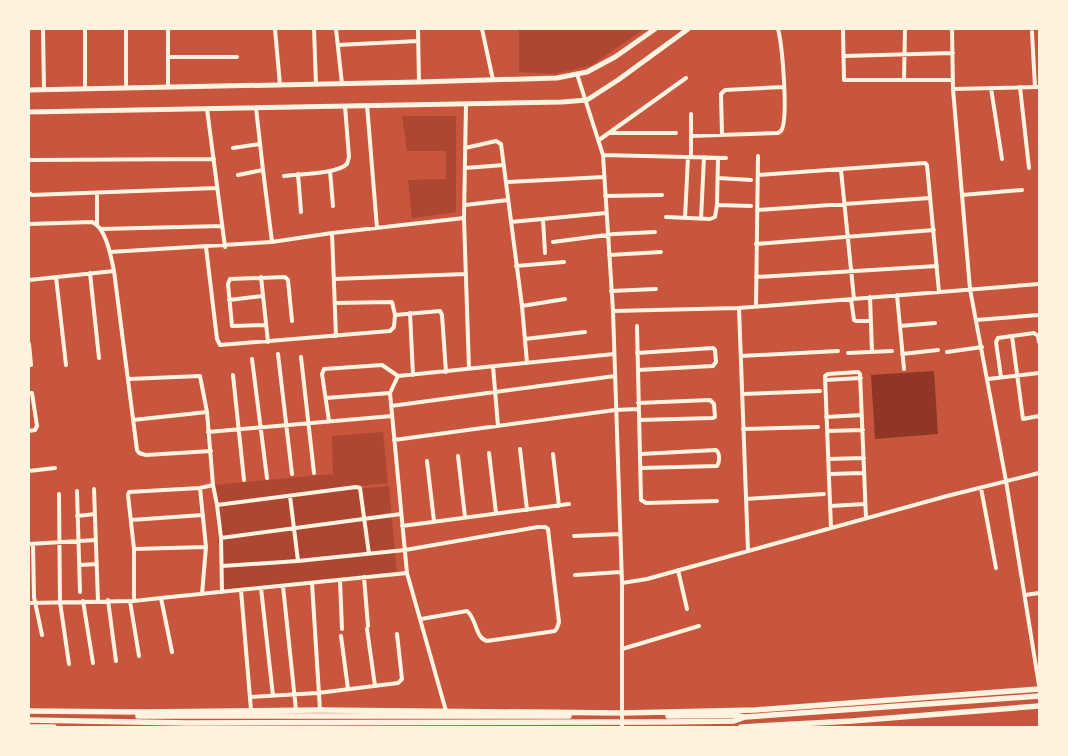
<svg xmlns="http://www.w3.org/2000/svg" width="1068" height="756" viewBox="0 0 1068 756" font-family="'Golos Text',sans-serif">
<rect width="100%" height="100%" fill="#c8553d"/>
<path fill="#ae4732" d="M519 29H644L590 66 554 74 519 72Z
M402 116H456V212L412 218 408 180 446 179V151H407Z
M383 432 388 483 334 489V491L389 486 397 575 223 592 213 485 332 474 333 476 332 436Z"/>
<path fill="#8f3625" d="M934 371 938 434 875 439 871 375Z"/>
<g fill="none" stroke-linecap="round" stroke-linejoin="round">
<path stroke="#fff3e0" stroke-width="4" d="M43 29 44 90
M85 29V89
M168 29V86
M275 29 280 85
M314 29 316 84
M336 29 342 84
M418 29 419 82
M482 29 493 80
M843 29 844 80H953
M952 29 953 89 970 289 1006 481 1039 685
M1032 32 1035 87
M338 45 418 41
M844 56 953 53
M169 57H237
M577 74 603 155 613 311 622 583V727
M904 80 905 29
M1020 87 1029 168
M126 88V29
M991 88 1002 159
M953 89 1039 87
M367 105 377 228
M207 109 225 247
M609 133H676
M722 135 721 94 725 90 784 87
M691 136 778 133 781 131C789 119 782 44 778 29
M599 140 686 78
M233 148 260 144
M465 148 496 141 501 144 522 306 527 363
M603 155 726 158
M691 157V114
M29 160 214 159
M465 168 504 165
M263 170 272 242
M841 170 854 299
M330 171 333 206
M298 174 301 212
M238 175 263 170 256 108
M758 175 925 163 927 165 939 292
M284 176C299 174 337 174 347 164L349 157 345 106
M718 178 751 180
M506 182 604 177
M29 193 32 195 217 188
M962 195 1022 190
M605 196 662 195
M465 205 508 200
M717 205 751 206
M757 210 930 198
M666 217 710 219 715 217 717 205 718 158
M464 218 469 369
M685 218 688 157
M543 219 545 253
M701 219 704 157
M511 222 606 213
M29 224 92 222C106 227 111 257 114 271L137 450 139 453 146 455 211 451
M97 225V193
M101 229 222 226
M332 233 336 336
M553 242 614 234 655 232
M756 244 934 230
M206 247 217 339 220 345 390 331 394 327 395 315 392 302 335 303
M110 252 272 242 332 233 464 218 466 104
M609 255 661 252
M516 266 564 262
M90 273 99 358
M56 277 66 365
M261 277 268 342
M756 277 937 266
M334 279 466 274
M29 280 114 271
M611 291 656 289
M897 295 904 369
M870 297 872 352
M851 299 854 320 856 321H871
M229 300 263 296
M522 306 565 299
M756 307 758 156
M739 308 748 551
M613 311 739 308 1039 284
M410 313 413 375
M395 315 440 311 442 315 446 372
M976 320 1039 315
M266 325 232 326 228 284 230 279 285 277 288 280 292 321
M637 326 641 500 646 503 717 501
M900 326 935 323
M525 339 585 332
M1039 342 1038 336 1034 333 1012 336 1023 419 1039 416
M29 344 31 365
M947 352 982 347
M637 353 713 348 715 350 716 362 713 366 638 370
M848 353 892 351
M278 354 292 474
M902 354 938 350
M741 356 838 351
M301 357 314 473
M252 359 267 478
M493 366 498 426
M233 375 244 480
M1001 377 996 342 998 338 1012 336
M129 379 200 376 207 412 213 485 217 505 221 538 222 592
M988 379 1039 373
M825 380 861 378
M29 393H32L37 426 35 430 29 431
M742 394 820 391
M326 398 390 393
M638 403 710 400 714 404 715 417 713 418 639 420
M391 406 615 376
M826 417 862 415
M133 420 207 412
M329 421 322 374 324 369 382 365 398 376
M743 429 818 427
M827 431 863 430
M208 432 392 416
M394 440 615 410 638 409
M520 449 527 510
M489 453 496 513
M553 454 559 506
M641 454 716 450C720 453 720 462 717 466L641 468
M458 456 465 517
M828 459 864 458
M427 461 434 521
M29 471 55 468
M829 474 864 473
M200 488 206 547 202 594
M981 488 996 568
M94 489 98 601
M77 491 80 592
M59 494 60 602 69 664
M290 496 298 561
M746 499 824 494
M217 505 356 487 360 488 369 554
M830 506 865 504
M77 516 95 514
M131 520 203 515
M402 526 569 504
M831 528 825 376 828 374 858 372 860 374 866 518
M574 536 620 534
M221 538 401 514
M29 544 96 540
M33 544 34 597 42 635
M134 549 206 547
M79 565 97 564
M222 566 298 561 405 550 538 527H545L548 529 559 622 557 628 555 631 487 641C475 638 477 619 467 611L421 619
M678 570 687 609
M575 575 621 572
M364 577 368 626
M340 580 342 629
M312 583 320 710
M622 583 647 579 947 496 1039 473
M283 586 296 710
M261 588 273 696
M241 590 251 710
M1025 595 1039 593
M161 598 172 652
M108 600 116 661
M83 601 93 663
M130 601 139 656
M134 601V549L128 495 129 492 200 488 213 485
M29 603 134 601 161 598 407 573
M367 629 375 686
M341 636 348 689
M622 649 699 626
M250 697 318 693 398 683 402 679 397 634
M446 711 407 573 390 393 398 376 614 354"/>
<path stroke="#fff3e0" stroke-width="5" d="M29 90 419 82 557 78 587 72 615 57 655 29
M29 112 562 102 587 100 618 80 688 29"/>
<path stroke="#fff3e0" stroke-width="5.5" d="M29 711 140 712 320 710 622 713 755 710 1039 689
M138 716H569
M668 716 734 715 744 717
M29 720 188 723 664 722 734 721 745 717 1039 696
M29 727H54
M741 727 852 721 1039 706"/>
</g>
<rect width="1068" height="756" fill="none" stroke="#fff3e0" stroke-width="60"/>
</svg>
